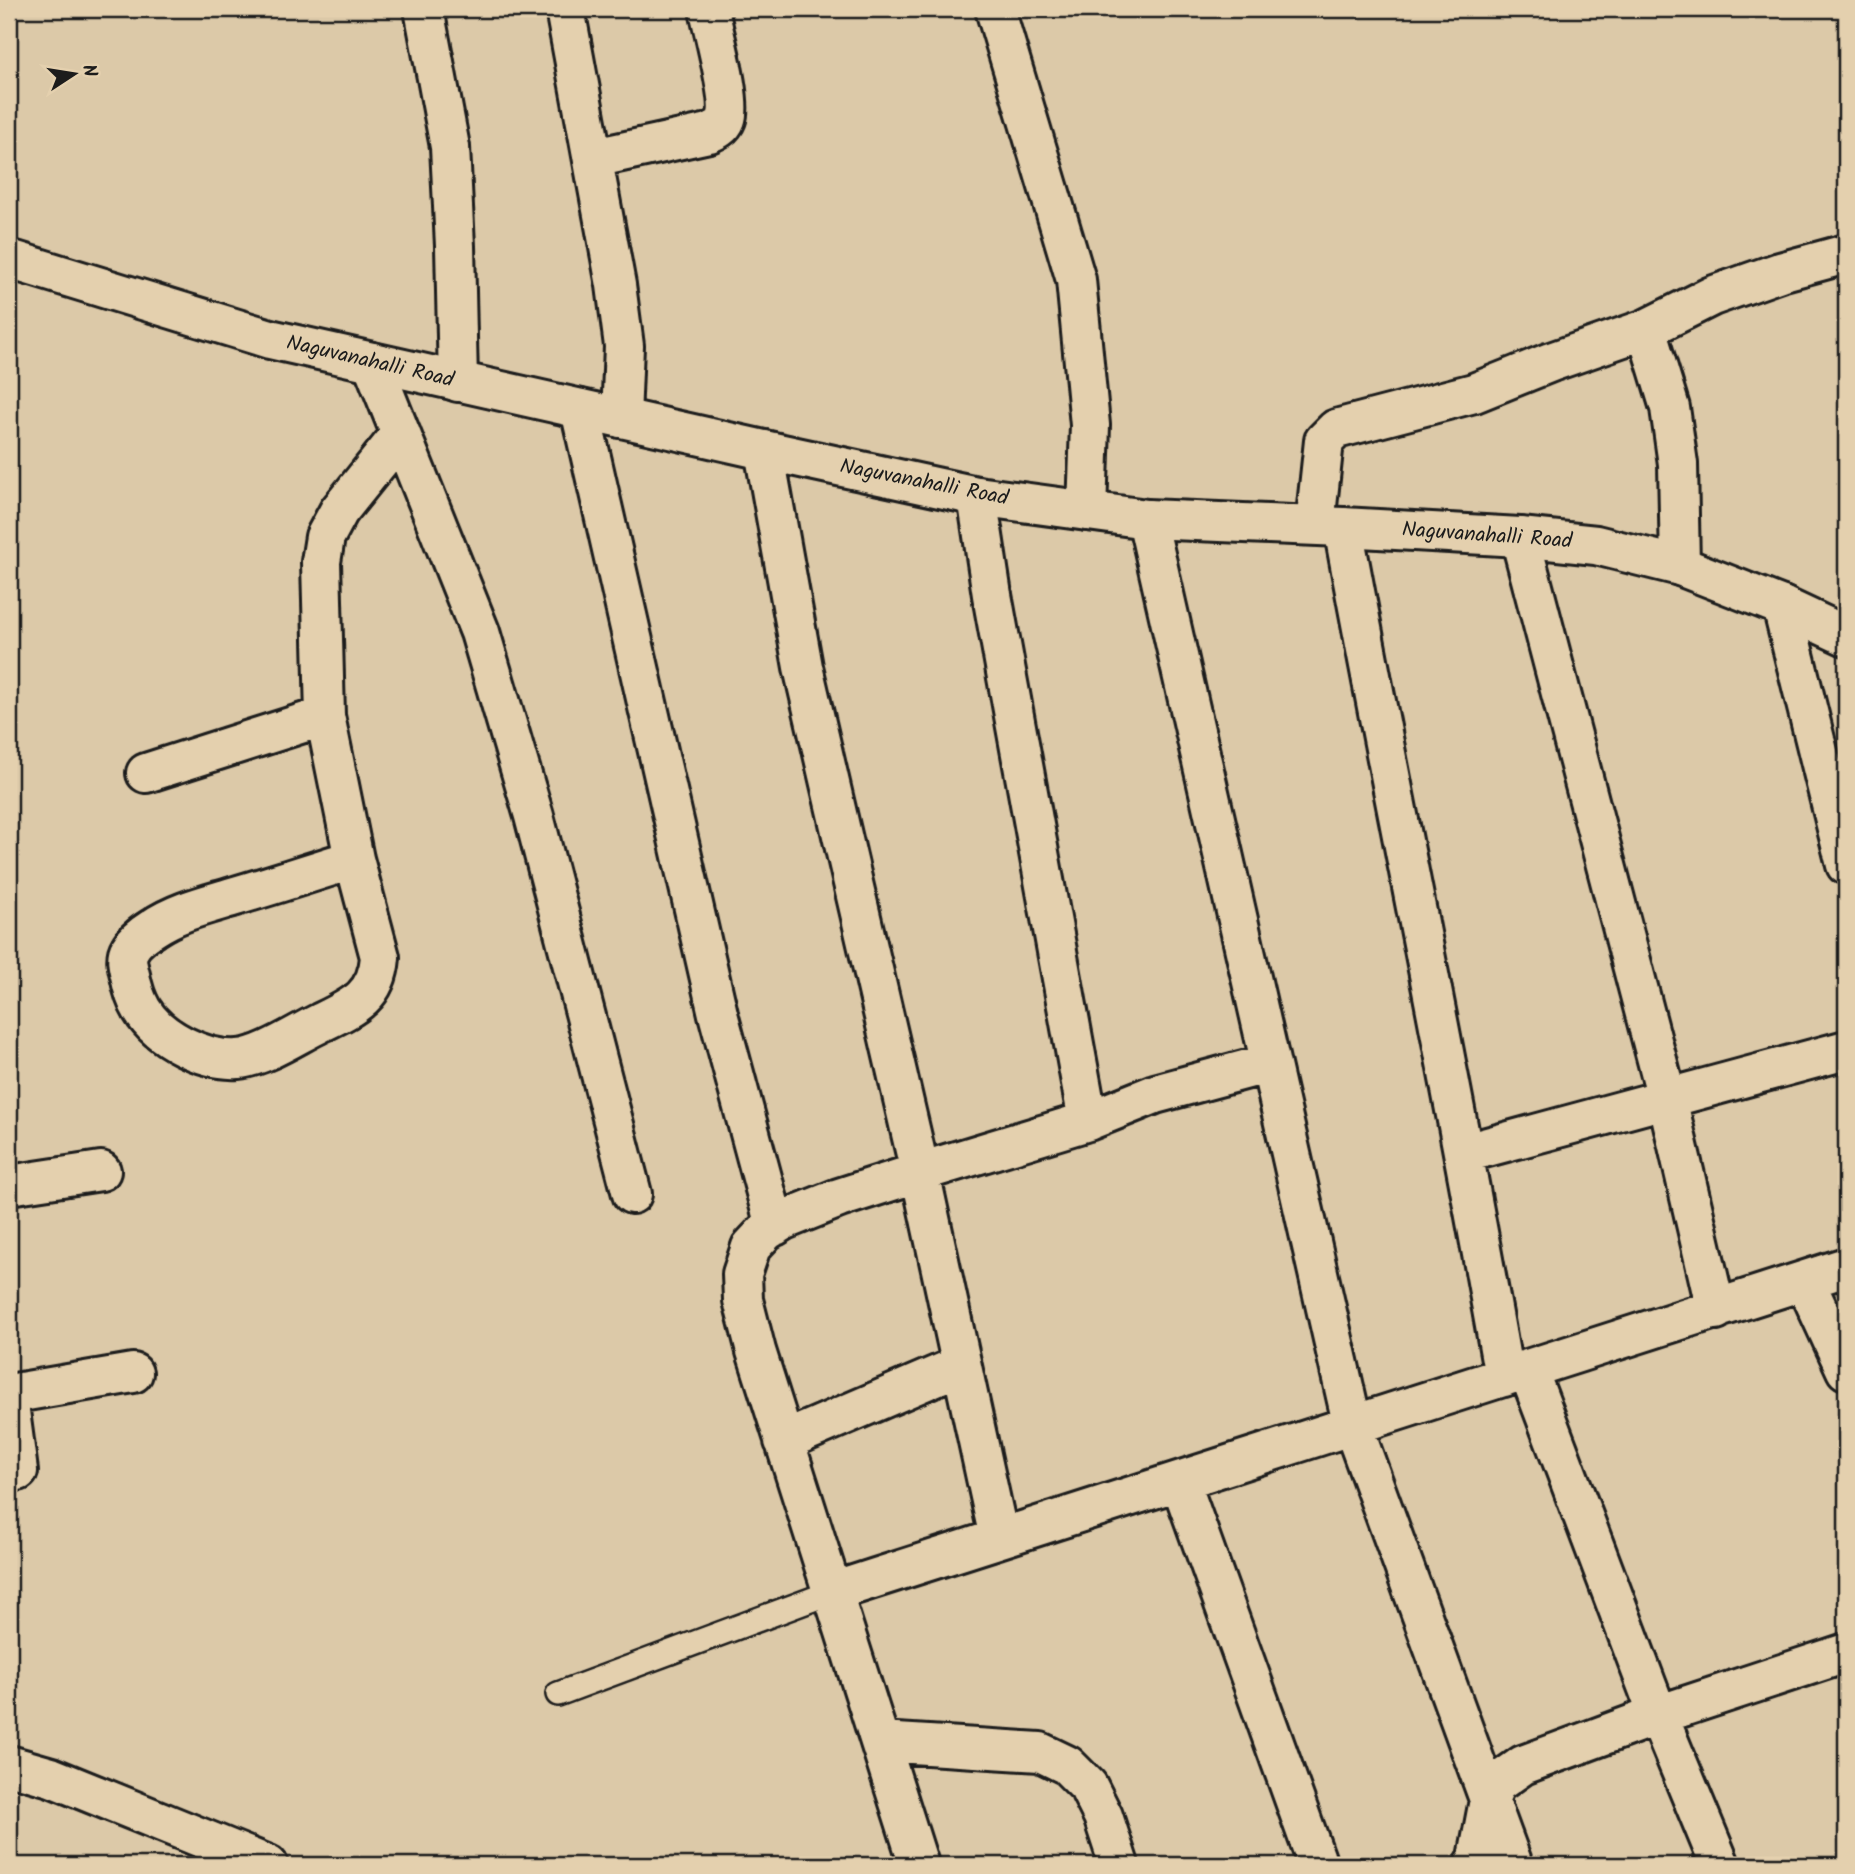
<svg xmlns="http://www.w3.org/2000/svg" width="1855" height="1874" viewBox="0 0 1855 1874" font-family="Kalam,sans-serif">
<rect width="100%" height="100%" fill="#dcc9a8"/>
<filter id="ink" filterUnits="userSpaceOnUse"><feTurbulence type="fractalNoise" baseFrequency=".0143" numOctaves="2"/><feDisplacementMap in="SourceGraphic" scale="14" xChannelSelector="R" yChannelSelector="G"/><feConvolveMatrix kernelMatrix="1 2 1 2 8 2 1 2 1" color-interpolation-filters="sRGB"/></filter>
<g filter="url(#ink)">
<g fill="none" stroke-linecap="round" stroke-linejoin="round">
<defs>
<path id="service" d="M558 1694 832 1592"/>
<path id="minor" d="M424 9 450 147 455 246 458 382
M565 9 616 285 624 346 621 418
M995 9 1076 280 1090 425 1087 511
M594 158 709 133C716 130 723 127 726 119 733 101 713 31 709 9
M1646 329 1670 408 1678 464 1680 566
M372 362 480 632 534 816 632 1194
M580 409 718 1014 775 1226
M764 450 803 667 920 1172 999 1538
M977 496 992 595 1088 1121
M1147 519 1353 1427 1513 1865
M1315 525 1324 441 1336 429 1474 393 1551 362 1646 329 1712 296 1780 272 1846 254
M1343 527C1395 810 1455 1093 1504 1377
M1520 537 1667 1098 1716 1310
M1782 606 1846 865
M146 773 325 716
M354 859C313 872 273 885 232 897 206 905 176 912 153 928 145 933 134 941 130 949 125 957 128 967 130 975 132 986 136 1000 142 1010 159 1039 205 1061 238 1059 263 1057 297 1034 320 1023 353 1007 377 997 380 957L354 859 325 716 321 562 325 537 339 511 401 434
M1465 1153 1846 1050
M9 1185 101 1171
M1805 1281 1846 1370
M1528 1370 1658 1715 1720 1865
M9 1394 133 1373
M9 1404 18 1471
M784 1441 961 1365
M1180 1481 1318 1865
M832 1592 1846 1267
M880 1742 1040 1752 1067 1765 1088 1786 1103 1816 1119 1865
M9 1765 51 1777 268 1865
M919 1865 756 1351 743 1300 742 1274 751 1247 766 1231 784 1220 839 1198 920 1172 1088 1121 1155 1094 1270 1063
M1474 1865 1478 1858 1489 1800 1496 1784 1523 1765 1658 1715 1846 1653"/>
<path id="tertiary" d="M9 259 270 339 764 450 977 496 1147 519 1343 527 1520 537 1596 545 1680 566 1782 606 1846 636"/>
</defs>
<use href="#service" stroke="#1c1c1c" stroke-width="28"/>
<use href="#minor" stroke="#1c1c1c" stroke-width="44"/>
<use href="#tertiary" stroke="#1c1c1c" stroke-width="44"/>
<use href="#service" stroke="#e4d0ae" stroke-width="23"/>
<use href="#minor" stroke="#e4d0ae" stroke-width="38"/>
<use href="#tertiary" stroke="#e4d0ae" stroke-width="38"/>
</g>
</g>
<g text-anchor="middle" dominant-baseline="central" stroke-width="7" stroke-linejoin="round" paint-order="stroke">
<g font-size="21" fill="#1c1c1c" stroke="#e4d0ae">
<text transform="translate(370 362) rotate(13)">Naguvanahalli Road</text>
<text transform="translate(924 483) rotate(11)">Naguvanahalli Road</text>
<text transform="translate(1487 536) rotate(4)">Naguvanahalli Road</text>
</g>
</g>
<rect width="1855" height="1874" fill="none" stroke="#e4d0ae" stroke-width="35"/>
<rect x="18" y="18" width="1820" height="1839" fill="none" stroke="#1c1c1c" stroke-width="2.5" filter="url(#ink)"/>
<g transform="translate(74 74) rotate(78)" stroke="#e4d0ae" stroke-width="5" paint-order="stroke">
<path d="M0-5L12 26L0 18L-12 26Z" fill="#1c1c1c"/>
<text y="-10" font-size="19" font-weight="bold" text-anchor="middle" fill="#1c1c1c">N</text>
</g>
</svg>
